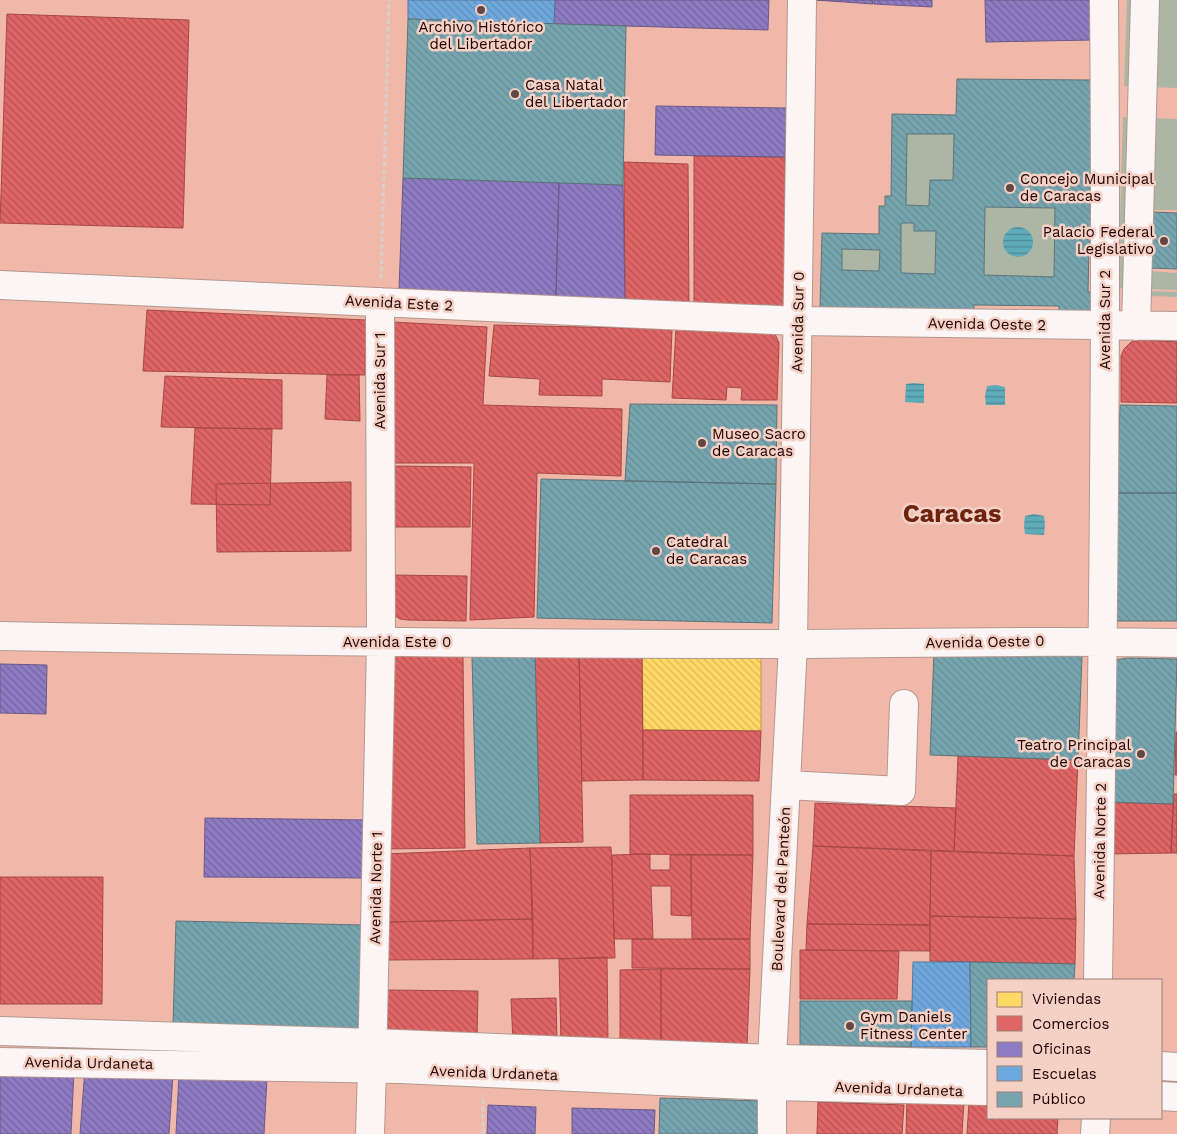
<svg xmlns="http://www.w3.org/2000/svg" width="1177" height="1134" viewBox="0 0 1177 1134" font-family="'Work Sans',sans-serif">
<defs>
<pattern id="water-rules" width="6" height="5" patternUnits="userSpaceOnUse" patternTransform="scale(1.25)"><rect width="6" height="5" fill="#5eabba"/><path d="M0 2.5h6" fill="none" stroke="#4d8995"/></pattern>
<pattern id="homes-back-hatch" width="6" height="6" patternUnits="userSpaceOnUse" patternTransform="scale(1.25)"><rect width="6" height="6" fill="#ffd966"/><path d="M-1 5l2 2M0 0l6 6M5-1l2 2" fill="none" stroke="#dab957"/></pattern>
<pattern id="shops-back-hatch" width="6" height="6" patternUnits="userSpaceOnUse" patternTransform="scale(1.25)"><rect width="6" height="6" fill="#e06666"/><path d="M-1 5l2 2M0 0l6 6M5-1l2 2" fill="none" stroke="#b55252"/></pattern>
<pattern id="offices-back-hatch" width="6" height="6" patternUnits="userSpaceOnUse" patternTransform="scale(1.25)"><rect width="6" height="6" fill="#8e7cc3"/><path d="M-1 5l2 2M0 0l6 6M5-1l2 2" fill="none" stroke="#73639c"/></pattern>
<pattern id="schools-back-hatch" width="6" height="6" patternUnits="userSpaceOnUse" patternTransform="scale(1.25)"><rect width="6" height="6" fill="#6fa8dc"/><path d="M-1 5l2 2M0 0l6 6M5-1l2 2" fill="none" stroke="#608fbb"/></pattern>
<pattern id="public-back-hatch" width="6" height="6" patternUnits="userSpaceOnUse" patternTransform="scale(1.25)"><rect width="6" height="6" fill="#76a5af"/><path d="M-1 5l2 2M0 0l6 6M5-1l2 2" fill="none" stroke="#668c95"/></pattern>
</defs>
<rect width="100%" height="100%" fill="#e4c6be"/>
<path fill="#f0b8a9" fill-rule="evenodd" d="M0 0H1177V1134H0ZM988 980H1161V1118H988Z"/>
<path fill="#abb7a4" d="M1127 0H1177V88L1124 86Z
M1123 117 1177 119V210H1148L1147 271 1177 273V290L1118 288Z
M907 134H954L953 180H930L929 206 906 205Z
M985 207 1055 208 1054 277 984 275Z
M901 223H914V231H936L935 274 901 273Z
M842 249 880 250 879 271 842 270Z
M1123 290 1177 292V297L1123 295Z"/>
<path fill="url(#water-rules)" d="M1003 242a15 15 0 1 1 30 0a15 15 0 1 1-30 0Z
M913 383 924 384V403L905 402 906 384Z
M996 385 1005 387V405H986L985 396 987 386Z
M1034 514 1044 516 1045 525 1044 535 1025 534 1024 526 1025 516Z"/>
<path fill="url(#homes-back-hatch)" stroke="#bc9947" d="M642 652 761 656V731L643 730Z"/>
<path fill="url(#shops-back-hatch)" stroke="#a64847" d="M7 14 189 20 183 228 0 223Z
M694 156 785 157V310L694 308Z
M624 162 688 164 689 307 625 302Z
M147 310 366 320 365 375 143 371Z
M392 322 487 327 483 405 622 409 621 476 537 473 534 617 470 620 474 463H391Z
M494 325 672 329 670 382 602 379V396L539 395 540 379 489 376Z
M676 328 774 332 779 343 777 400H741L742 388 727 387 726 400 672 398Z
M1143 340 1177 342V403L1121 402V356L1124 349 1131 342Z
M327 375H359L360 421 325 419Z
M165 376 282 380V429L161 427Z
M195 428 272 429 270 505 191 504Z
M395 466 471 467 470 527H393Z
M351 482V551L217 552 216 484Z
M392 575 467 576 466 621 408 620 400 619 390 613Z
M642 652 643 780 582 781 579 653Z
M579 653 583 842 540 843 535 655Z
M385 655H463L465 848 386 849Z
M643 730 761 731 759 781 643 780Z
M1176 732H1177V775H1175Z
M958 756 1078 760 1074 856 954 851Z
M1174 794H1177V853H1171Z
M630 795H753V855L630 854Z
M1105 802 1173 804 1171 853 1105 854Z
M815 803 956 808 954 851 813 846Z
M813 846 931 851 930 925 807 924Z
M611 847 615 958 533 959 530 848Z
M530 848 533 919 385 922V854Z
M931 851 1074 856 1076 919 930 916Z
M650 854V870H670V855H691V916L671 915V886H651L653 939H614L612 855Z
M691 855H753L750 939H692Z
M0 877H103L102 1004H0Z
M930 916 1076 919 1075 964 930 961Z
M533 919V959L385 960V922Z
M807 924 930 925V951L806 950Z
M632 939H750V969L632 968Z
M800 950 899 951 897 999H800Z
M607 957 608 1045 561 1044 559 959Z
M661 969H750L747 1047 661 1046Z
M661 969V1046L620 1045V970Z
M384 990 478 991 477 1040 384 1036Z
M556 998 557 1043 513 1042 511 999Z
M907 1099 964 1101 962 1134H906Z
M818 1102 904 1105 902 1134H817Z
M969 1102 988 1103V1118H1058L1057 1134H967Z"/>
<path fill="url(#offices-back-hatch)" stroke="#6d5888" d="M555 0H769L768 30 554 24Z
M815 0H873V4Z
M874 0H932V7L874 4Z
M985 0H1092L1093 40 986 42Z
M656 106 786 108 785 157 655 155Z
M403 178 559 182 556 296 399 291Z
M559 182 623 185 625 302 556 296Z
M0 664 47 665 46 714 0 713Z
M205 818 369 820 368 878 204 877Z
M0 1068 74 1071 71 1134H0Z
M85 1069 173 1074 169 1134H80Z
M179 1074 267 1079 264 1134H176Z
M488 1105 536 1107 535 1134H487Z
M572 1108 655 1110 654 1134H572Z"/>
<path fill="url(#schools-back-hatch)" stroke="#57769a" d="M408 0H555L554 24 408 19Z
M913 962H970L971 1047H911Z"/>
<path fill="url(#public-back-hatch)" stroke="#5c747a" fill-rule="evenodd" d="M408 19 626 26 623 185 403 178Z
M957 79 1092 80 1096 167H1091L1090 211H1095L1094 247H1089L1088 292H1094V312L1059 311V306L974 305V310L820 308 822 233 879 234V206H885V196H891L892 114 956 115ZM907 134H954L953 180H930L929 206 906 205ZM985 207 1055 208 1054 277 984 275ZM901 223H914V231H936L935 274 901 273ZM842 249 880 250 879 271 842 270Z
M1151 212 1177 213V269L1150 268Z
M630 404 777 405 776 484 625 481Z
M1120 405 1177 406V493H1117Z
M541 479 776 484 772 623 537 618Z
M1117 493H1177V621H1113Z
M934 651 1082 656 1078 760 930 755Z
M535 655 540 843 477 844 472 657Z
M1128 658 1177 659 1173 804 1105 802 1115 660Z
M176 921 362 925 359 1029 173 1025Z
M970 962 1075 964 1074 980H988V1047H971Z
M800 1001H912L911 1047 800 1045Z
M660 1098 764 1101 763 1134H659Z"/>
<g fill="none" stroke-linecap="round" stroke-linejoin="round">
<defs>
<path id="minor" d="M0 285 798 321 1177 326
M1136 326 1145 0
M0 636C264 641 528 644 793 644 921 643 1049 640 1177 643
M786 785 901 791 904 704
M1098 980C1103 653 1107 327 1104 0
M370 1134 372 1069 381 643 380 302
M772 1134V1059L793 644 802 0
M1095 1134 1096 1118"/>
<path id="major" d="M0 1031 373 1043 745 1058 988 1064
M0 1062 400 1069 772 1086 988 1091
M1161 1066 1177 1067
M1161 1096 1177 1097"/>
</defs>
<use href="#minor" stroke="#b4978f" stroke-width="30"/>
<use href="#major" stroke="#b4978f" stroke-width="30"/>
<path stroke="#d8cecc" stroke-width="3" stroke-dasharray="5 2.5" stroke-linecap="butt" d="M381 279 389 0
M483 1134V1095"/>
<use href="#minor" stroke="#fbf6f5" stroke-width="28"/>
<use href="#major" stroke="#fbf6f5" stroke-width="28"/>
</g>
<g fill="#644742" stroke="#f4d0c5" stroke-width="2">
<circle cx="481" cy="10" r="5"/>
<circle cx="515" cy="94" r="5"/>
<circle cx="1010" cy="188" r="5"/>
<circle cx="1164" cy="241" r="5"/>
<circle cx="702" cy="443" r="5"/>
<circle cx="656" cy="551" r="5"/>
<circle cx="1141" cy="754" r="5"/>
<circle cx="850" cy="1026" r="5"/>
</g>
<g text-anchor="middle" dominant-baseline="central" stroke-width="5" stroke-linejoin="round" paint-order="stroke">
<g font-size="15" fill="#1f0300" stroke="#f4d0c5" text-anchor="start">
<text x="481" y="27" text-anchor="middle">Archivo Histórico<tspan x="481" dy="17">del Libertador</tspan></text>
<text x="525" y="85">Casa Natal<tspan x="525" dy="17">del Libertador</tspan></text>
<text x="1020" y="179">Concejo Municipal<tspan x="1020" dy="17">de Caracas</tspan></text>
<text x="1154" y="232" text-anchor="end">Palacio Federal<tspan x="1154" dy="17">Legislativo</tspan></text>
<text x="712" y="434">Museo Sacro<tspan x="712" dy="17">de Caracas</tspan></text>
<text x="666" y="542">Catedral<tspan x="666" dy="17">de Caracas</tspan></text>
<text x="1131" y="745" text-anchor="end">Teatro Principal<tspan x="1131" dy="17">de Caracas</tspan></text>
<text x="860" y="1017">Gym Daniels<tspan x="860" dy="17">Fitness Center</tspan></text>
</g>
<g font-size="15" fill="#1f0300" stroke="#f4d0c5">
<text transform="translate(399 303) rotate(3)">Avenida Este 2</text>
<text transform="translate(1105 320) rotate(-90)">Avenida Sur 2</text>
<text transform="translate(798 322) rotate(-89)">Avenida Sur 0</text>
<text transform="translate(987 324) rotate(1)">Avenida Oeste 2</text>
<text transform="translate(380 381) rotate(-90)">Avenida Sur 1</text>
<text x="397" y="642">Avenida Este 0</text>
<text transform="translate(985 642) rotate(-1)">Avenida Oeste 0</text>
<text transform="translate(1100 841) rotate(-89)">Avenida Norte 2</text>
<text transform="translate(376 888) rotate(-89)">Avenida Norte 1</text>
<text transform="translate(781 889) rotate(-87)">Boulevard del Panteón</text>
<text transform="translate(89 1063) rotate(1)">Avenida Urdaneta</text>
<text transform="translate(494 1073) rotate(2)">Avenida Urdaneta</text>
<text transform="translate(899 1089) rotate(2)">Avenida Urdaneta</text>
</g>
<g font-size="25" font-weight="bold" fill="#6d230e" stroke="#f4d0c5">
<text x="952" y="513">Caracas</text>
</g>
</g>
<rect x="987" y="979" width="175" height="140" fill="#f4d0c5" stroke="#9f7e76"/>
<rect x="997" y="992" width="25" height="15" fill="#ffd966" stroke="#9f7e76"/>
<text x="1032" y="1004" font-size="15" fill="#1f0300">Viviendas</text>
<rect x="997" y="1016" width="25" height="15" fill="#e06666" stroke="#9f7e76"/>
<text x="1032" y="1029" font-size="15" fill="#1f0300">Comercios</text>
<rect x="997" y="1042" width="25" height="15" fill="#8e7cc3" stroke="#9f7e76"/>
<text x="1032" y="1054" font-size="15" fill="#1f0300">Oficinas</text>
<rect x="997" y="1066" width="25" height="15" fill="#6fa8dc" stroke="#9f7e76"/>
<text x="1032" y="1079" font-size="15" fill="#1f0300">Escuelas</text>
<rect x="997" y="1092" width="25" height="15" fill="#76a5af" stroke="#9f7e76"/>
<text x="1032" y="1104" font-size="15" fill="#1f0300">Público</text>
</svg>
